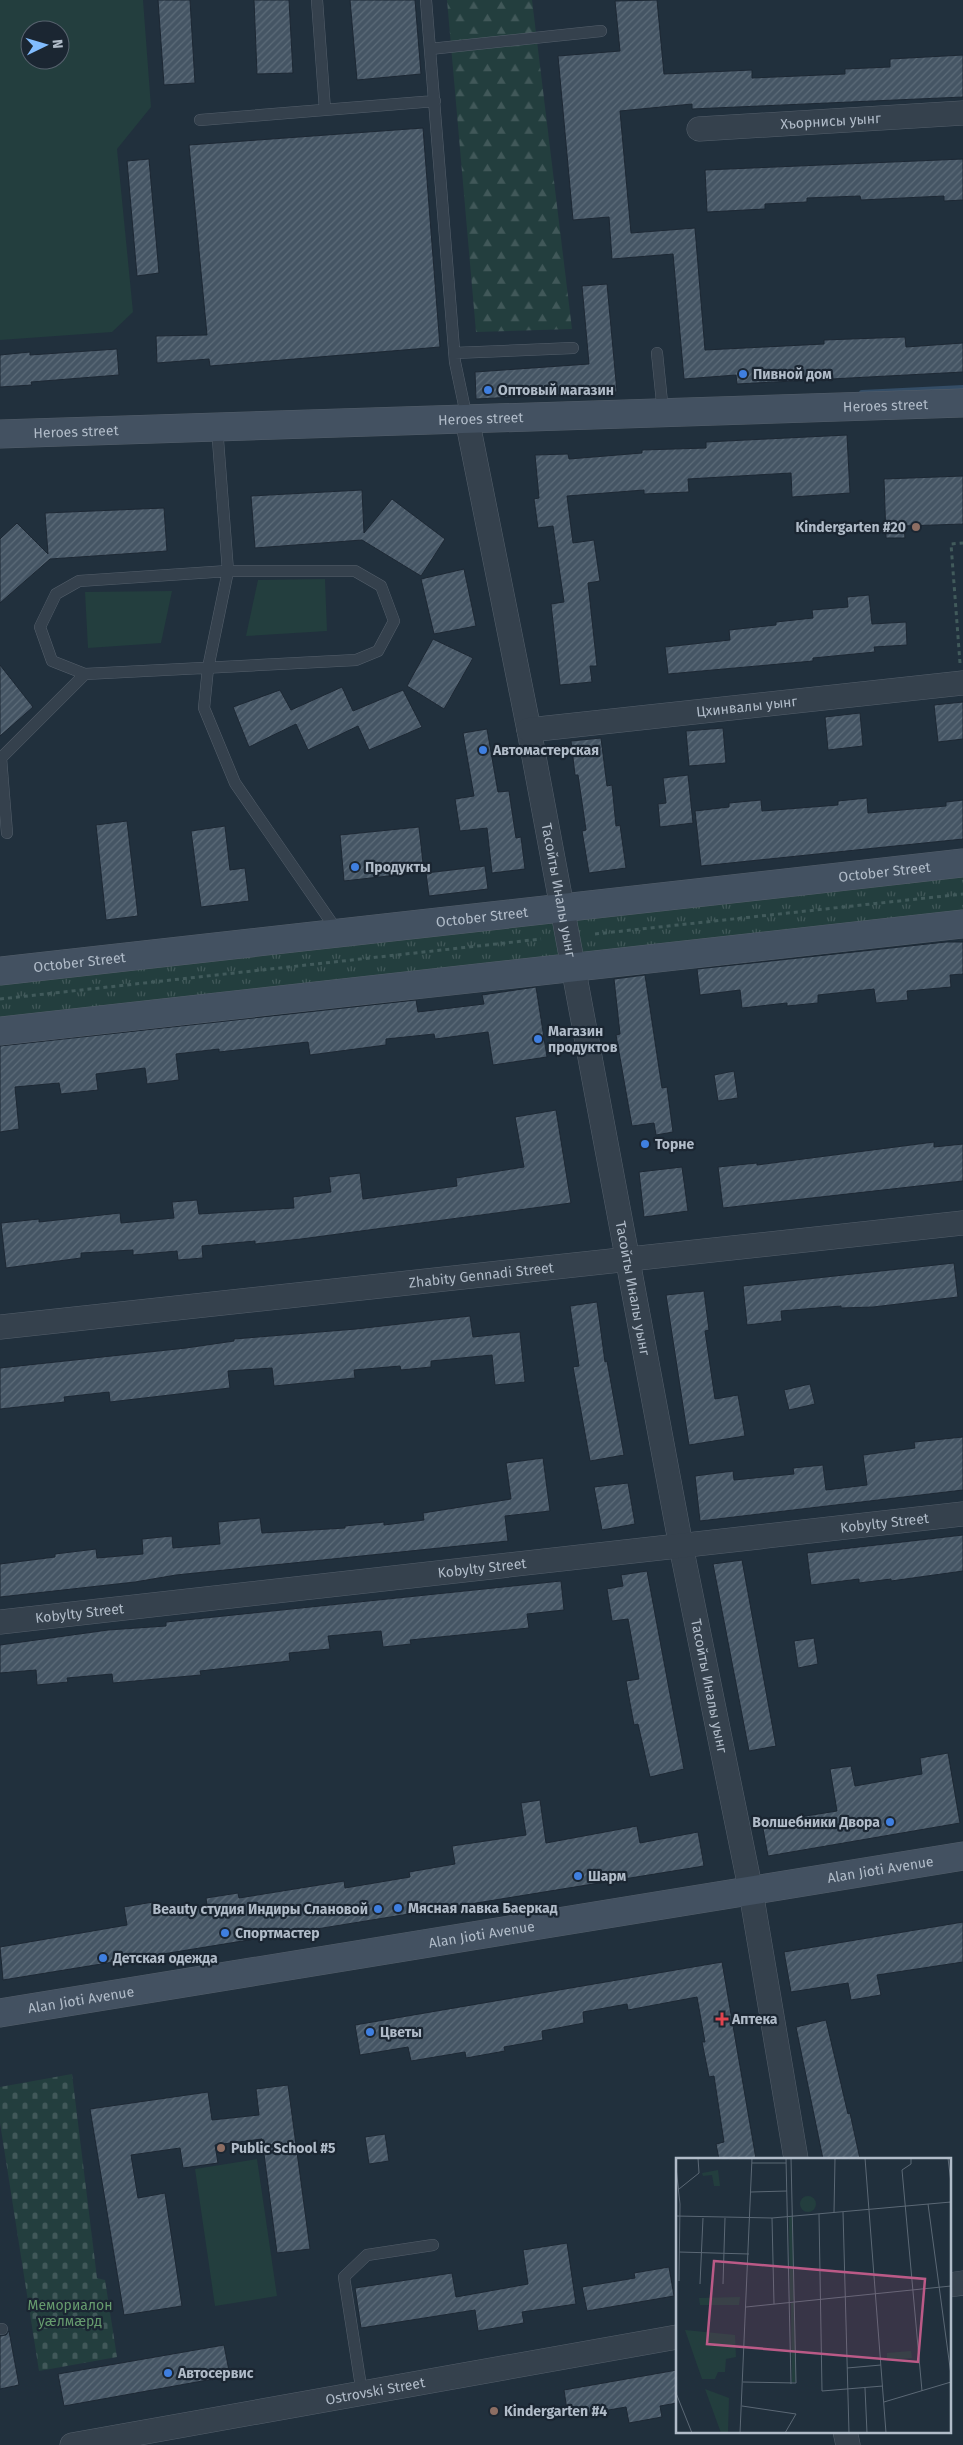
<svg xmlns="http://www.w3.org/2000/svg" width="963" height="2445" viewBox="0 0 963 2445" font-family="'Fira Sans',sans-serif">
<defs>
<pattern id="forest-firs" width="22" height="20" patternUnits="userSpaceOnUse" patternTransform="scale(1.25)"><rect width="22" height="20" fill="#233e3e"/><path d="M5 1l3.5 6h-7zM16 11l3.5 6h-7z" fill="#415859"/></pattern>
<pattern id="cemetery-stones" width="16" height="16" patternUnits="userSpaceOnUse" patternTransform="scale(1.25)"><rect width="16" height="16" fill="#233e3e"/><path d="M2 7V4a2 2 0 0 1 4 0v3zM10 15v-3a2 2 0 0 1 4 0v3z" fill="#415859"/></pattern>
<pattern id="park-tufts" width="24" height="20" patternUnits="userSpaceOnUse" patternTransform="scale(1.25)"><rect width="24" height="20" fill="#233e3e"/><path d="M3 7l-1-3M5 7V3M7 7l1-3M15 17l-1-3M17 17v-4M19 17l1-3" fill="none" stroke="#415859"/></pattern>
<pattern id="building-hatch" width="6" height="6" patternUnits="userSpaceOnUse" patternTransform="scale(1.25)"><rect width="6" height="6" fill="#455564"/><path d="M-1 1l2-2M0 6l6-6M5 7l2-2" fill="none" stroke="#5d6c79"/></pattern>
</defs>
<rect width="100%" height="100%" fill="#21303d"/>
<path fill="#233e3e" fill-rule="evenodd" d="M0 0H143L151 107 117 149 133 312 112 332 0 340ZM30 30H60V60H30Z
M325 579 327 631 246 636 258 580Z
M172 591 161 643 88 648 85 592Z
M257 2159 277 2296 215 2306 195 2169Z"/>
<path fill="url(#forest-firs)" d="M447 0H532L572 329 476 332Z"/>
<path fill="url(#cemetery-stones)" d="M72 2074 97 2278 105 2280 117 2357 39 2371 0 2123V2087Z"/>
<path fill="url(#park-tufts)" d="M963 872V916L580 956 575 918Z
M556 920 562 957 0 1022V978Z"/>
<g fill="none" stroke-linecap="round" stroke-linejoin="round">
<path stroke="#344d66" stroke-width="6" d="M862 393 963 388"/>
</g>
<path fill="url(#building-hatch)" stroke="#1d2834" d="M158 0H190L195 83 164 85Z
M254 0H289L293 73 257 74Z
M350 0H415L421 74 357 80Z
M657 0 664 74 752 70V78L845 74V69L890 67V59L963 55V97L692 109V104L620 111 631 233 695 228 705 350 824 344V340L905 337 906 347 963 343V372L737 384 736 375 684 379 673 254 612 259 609 217 573 220 558 56 620 51 615 1Z
M423 128 440 347 210 366 209 359 157 363 156 336 207 335 189 145Z
M149 159 159 273 137 276 127 161Z
M963 159V200L944 201V196L861 200 860 196 807 198V202L765 204V209L707 212 705 170Z
M607 284 617 392 476 399 475 372 589 364 582 286Z
M117 349 119 375 31 382 32 385 0 387V355L30 352V355Z
M847 435 850 493 792 497 791 473 688 479 689 492 644 494V490L567 496 573 543 594 540 600 581 588 583 597 666H590L592 682 560 685 551 604 564 602 553 526 538 528 534 499 539 498 535 455 568 454 569 459 642 453V450L706 448V442Z
M963 476V524L904 526 905 538H886L884 479Z
M362 490 364 533 392 499 445 539 421 576 362 540 255 548 251 496Z
M164 508 167 551 50 559 0 603V539L17 523 48 554 45 513Z
M464 569 476 626 434 634 421 579Z
M869 595 872 624 906 622 907 645 874 647 875 652 813 658V661L668 674 665 647 730 640 729 630 776 625V622L813 618 812 610 848 607 847 597Z
M433 639 473 658 444 709 407 686Z
M0 665 33 707 0 736Z
M342 687 353 711 403 690 422 727 369 750 358 726 308 750 296 724 249 747 233 707 280 690 291 710Z
M963 702V739L938 742 934 705Z
M860 713 863 746 828 750 825 717Z
M723 728 726 763 689 766 686 731Z
M487 729 498 792 509 791 516 838 521 837 525 869 492 873 487 828 460 831 455 799 474 796 463 733Z
M601 738 607 786 612 785 616 826 620 825 626 868 589 873 582 831 586 830 578 775H575L571 741Z
M688 775 693 823 660 827 658 804 666 803 663 778Z
M867 798 868 813 946 806V802L963 800V839L701 866 695 811 729 807V803L761 800 762 811 838 805V801Z
M127 821 138 916 106 920 96 825Z
M225 826 230 870 245 868 249 901 201 907 191 831Z
M419 827 424 872 344 881 340 835Z
M485 866 488 889 429 896 426 873Z
M946 942H963V974L950 975 951 987 907 991 908 1000 876 1003 874 989 818 995V1003L787 1006V1003L742 1008 740 990 700 995 697 969Z
M645 975 662 1088 667 1087 673 1132 656 1135 654 1123 632 1126 616 1035 620 1034 614 979Z
M536 987 547 1057 493 1065 488 1032 435 1039 434 1034 386 1039V1045L310 1055 308 1042 219 1052V1049L176 1054 179 1080 147 1084 145 1068 96 1074 98 1090 61 1094 59 1083 15 1087 19 1129 0 1132V1046L416 1000 418 1012 484 1004 482 995Z
M734 1071 738 1098 718 1101 714 1075Z
M556 1110 571 1203 301 1239 255 1244V1241L202 1246 203 1258 178 1260 177 1251 133 1255V1250L81 1253V1258L6 1268 1 1223 39 1219V1222L120 1213 121 1223 174 1218 172 1202 197 1200 199 1214 294 1208 293 1197 331 1192 329 1177 360 1173 363 1199 457 1186 456 1178 524 1167 515 1117Z
M934 1142V1147L963 1144V1181L723 1208 718 1167 757 1163V1165Z
M682 1167 688 1211 644 1217 639 1172Z
M954 1263 958 1297 873 1307 841 1308V1306L781 1311 782 1321 747 1325 743 1286Z
M704 1291 709 1330 705 1331 715 1399 738 1395 745 1436 689 1445 666 1295Z
M597 1302 605 1362 607 1361 624 1455 590 1461 573 1367 579 1366 570 1306Z
M470 1316 473 1337 520 1332 525 1382 495 1385 492 1355 431 1361V1367L401 1370 400 1366 354 1370 355 1378 274 1386 272 1368 228 1371 230 1388 110 1402 109 1392 64 1397 65 1402 0 1409V1368L186 1348 234 1341V1339L356 1329Z
M810 1384 815 1404 789 1410 784 1390Z
M963 1437V1490L700 1521 695 1476 733 1471 734 1480 794 1474 793 1468 823 1465 826 1490 867 1485 863 1455 915 1448 914 1442Z
M543 1458 550 1511 505 1516 508 1541 176 1575 135 1582 0 1597V1564L55 1557V1554L96 1549 97 1558 143 1554 142 1539 172 1536 173 1548 220 1544 218 1522 260 1518 262 1533 345 1528V1526L384 1522V1525L424 1520 423 1513 511 1499 506 1463Z
M628 1483 635 1524 602 1530 594 1487Z
M963 1535V1571L891 1581V1579L859 1583V1579L811 1585 807 1553Z
M742 1560 776 1746 749 1751 713 1564Z
M647 1571 684 1769 650 1777 638 1724 634 1725 626 1681 639 1679 628 1619 612 1621 607 1589 623 1586 621 1575Z
M561 1581 564 1610 527 1614 529 1628 410 1640 411 1644 383 1647 381 1631 328 1636 330 1649 289 1653 290 1661 200 1671 201 1675 113 1683 112 1674 67 1678 68 1682 37 1685 36 1670 0 1673V1645L108 1630 166 1626V1622Z
M814 1638 818 1664 798 1668 794 1641Z
M948 1753 960 1823 768 1856 762 1823 837 1811 830 1769 851 1766 855 1786 922 1774 920 1758Z
M540 1800 546 1843 637 1826 640 1843 698 1832 704 1866 3 1980 0 1947 127 1925 124 1907 153 1902 155 1915 207 1906 206 1898 238 1893 239 1898 344 1881 345 1888 410 1877 409 1872 455 1864 452 1846 526 1835 521 1803Z
M963 1922V1962L877 1975 881 1995 851 2000 848 1983 791 1992 784 1952Z
M722 1962 756 2159H719L716 2144 724 2142 714 2076 709 2077 702 2042H705L697 1997 628 2010 627 2004 583 2012 584 2023 542 2031 543 2040 504 2047 505 2051 466 2058 465 2052 411 2061 408 2047 360 2055 355 2025Z
M826 2020 848 2114 850 2113 860 2159H823L796 2027Z
M288 2085 310 2249 277 2253 262 2139 215 2145 218 2163 183 2168 180 2148 131 2155 138 2198 165 2193 182 2306 124 2315 90 2109 208 2092 212 2120 259 2115 256 2089Z
M385 2134 389 2161 369 2164 365 2137Z
M567 2243 576 2304 522 2312 524 2323 478 2331 475 2310 361 2328 355 2288 452 2273 456 2297 528 2284 523 2250Z
M669 2267 674 2296 587 2311 582 2287 635 2278 634 2273Z
M9 2331 19 2385 0 2389V2336L6 2335Z
M224 2345 230 2376 64 2406 58 2374Z
M677 2370V2403L660 2406 662 2417 629 2423 626 2407 568 2417 564 2390Z"/>
<g fill="none" stroke-linecap="round" stroke-linejoin="round">
<defs>
<path id="lane" d="M317 0 325 110
M426 0 455 362 467 419
M430 49 601 31
M200 120 435 101
M454 353 573 348
M657 353 663 412
M217 427 228 571 208 668 204 708 235 783 338 932
M228 571H355L381 586 394 621 378 651 356 660 85 674 52 661 40 627 56 594 79 581Z
M7 833 1 758 85 674
M0 2329H2
M362 2393 344 2277 367 2255 433 2245"/>
<g id="street">
<path id="s1" d="M699 129 963 113"/>
<path id="s2" d="M467 419 529 730 681 1546 751 1892 796 2159"/>
<path id="s3" d="M529 730 963 683"/>
<path id="s4" d="M0 1327 963 1223"/>
<path id="s5" d="M0 1622 963 1514"/>
<path d="M949 2285 963 2283"/>
<path d="M845 2431 848 2445"/>
<path id="s6" d="M72 2445 677 2337"/>
</g>
<g id="secondary">
<path id="s7" d="M0 434 963 403"/>
<path id="s8" d="M0 971 963 863"/>
<path d="M0 1031 963 924"/>
<path id="s9" d="M0 2013 963 1856"/>
</g>
</defs>
<use href="#lane" stroke="#545f6b" stroke-width="12"/>
<use href="#street" stroke="#545f6b" stroke-width="25"/>
<use href="#secondary" stroke="#545f6b" stroke-width="29"/>
<path stroke="#415a5b" stroke-width="3" stroke-dasharray="4 4" stroke-linecap="butt" d="M960 663 951 544 963 543
M595 934 963 894
M0 999 541 939"/>
<use href="#lane" stroke="#35414d" stroke-width="11"/>
<use href="#street" stroke="#35414d" stroke-width="24"/>
<use href="#secondary" stroke="#435161" stroke-width="28"/>
</g>
<g fill="#3f7fe0" stroke="#1b2632" stroke-width="2">
<circle cx="743" cy="374" r="5"/>
<circle cx="488" cy="390" r="5"/>
<circle cx="483" cy="750" r="5"/>
<circle cx="355" cy="867" r="5"/>
<circle cx="538" cy="1039" r="5"/>
<circle cx="645" cy="1144" r="5"/>
<circle cx="890" cy="1822" r="5"/>
<circle cx="578" cy="1876" r="5"/>
<circle cx="398" cy="1908" r="5"/>
<circle cx="378" cy="1909" r="5"/>
<circle cx="225" cy="1933" r="5"/>
<circle cx="103" cy="1958" r="5"/>
<circle cx="370" cy="2032" r="5"/>
<circle cx="168" cy="2373" r="5"/>
</g>
<g fill="#8d6e63" stroke="#1b2632" stroke-width="2">
<circle cx="916" cy="527" r="5"/>
<circle cx="221" cy="2148" r="5"/>
<circle cx="494" cy="2411" r="5"/>
</g>
<path fill="#e0444e" stroke="#1b2632" stroke-width="2" d="M719.5 2011.5h5v5h5v5h-5v5h-5v-5h-5v-5h5z"/>
<g text-anchor="middle" dominant-baseline="central" stroke-width="4.5" stroke-linejoin="round" paint-order="stroke">
<g font-size="14" fill="#b1bcc9" stroke="#1b2632">
<text stroke="none"><textPath href="#s1" startOffset="132">Хъорнисы уынг</textPath></text>
<text stroke="none"><textPath href="#s7" startOffset="886">Heroes street</textPath></text>
<text stroke="none"><textPath href="#s7" startOffset="481">Heroes street</textPath></text>
<text stroke="none"><textPath href="#s7" startOffset="76">Heroes street</textPath></text>
<text stroke="none"><textPath href="#s3" startOffset="219">Цхинвалы уынг</textPath></text>
<text stroke="none"><textPath href="#s8" startOffset="890">October Street</textPath></text>
<text stroke="none"><textPath href="#s2" startOffset="480">Тасойты Иналы уынг</textPath></text>
<text stroke="none"><textPath href="#s8" startOffset="485">October Street</textPath></text>
<text stroke="none"><textPath href="#s8" startOffset="80">October Street</textPath></text>
<text stroke="none"><textPath href="#s4" startOffset="484">Zhabity Gennadi Street</textPath></text>
<text stroke="none"><textPath href="#s2" startOffset="885">Тасойты Иналы уынг</textPath></text>
<text stroke="none"><textPath href="#s5" startOffset="890">Kobylty Street</textPath></text>
<text stroke="none"><textPath href="#s5" startOffset="485">Kobylty Street</textPath></text>
<text stroke="none"><textPath href="#s5" startOffset="80">Kobylty Street</textPath></text>
<text stroke="none"><textPath href="#s2" startOffset="1290">Тасойты Иналы уынг</textPath></text>
<text stroke="none"><textPath href="#s9" startOffset="892">Alan Jioti Avenue</textPath></text>
<text stroke="none"><textPath href="#s9" startOffset="488">Alan Jioti Avenue</textPath></text>
<text stroke="none"><textPath href="#s9" startOffset="82">Alan Jioti Avenue</textPath></text>
<text stroke="none"><textPath href="#s6" startOffset="308">Ostrovski Street</textPath></text>
</g>
<g font-size="14" font-weight="bold" fill="#b1bcc9" stroke="#1b2632" text-anchor="start">
<text x="753" y="374">Пивной дом</text>
<text x="498" y="390">Оптовый магазин</text>
<text x="906" y="527" text-anchor="end">Kindergarten #20</text>
<text x="493" y="750">Автомастерская</text>
<text x="365" y="867">Продукты</text>
<text x="548" y="1031">Магазин<tspan x="548" dy="16">продуктов</tspan></text>
<text x="655" y="1144">Торне</text>
<text x="880" y="1822" text-anchor="end">Волшебники Двора</text>
<text x="588" y="1876">Шарм</text>
<text x="408" y="1908">Мясная лавка Баеркад</text>
<text x="368" y="1909" text-anchor="end">Beauty студия Индиры Слановой</text>
<text x="235" y="1933">Спортмастер</text>
<text x="113" y="1958">Детская одежда</text>
<text x="732" y="2019">Аптека</text>
<text x="380" y="2032">Цветы</text>
<text x="231" y="2148">Public School #5</text>
<text x="178" y="2373">Автосервис</text>
<text x="504" y="2411">Kindergarten #4</text>
</g>
<g font-size="14" fill="#669b6e" stroke="#1b2632">
<text x="70" y="2305">Мемориалон<tspan x="70" dy="16">уæлмæрд</tspan></text>
</g>
</g>
<g transform="translate(676 2158)">
<rect width="275" height="275" fill="#21303d"/>
<path d="M124 46a8 8 0 1 1 16 0a8 8 0 1 1-16 0ZM9 172 59 177 60 199 50 201 49 214H42L39 221H26ZM29 231 53 240 52 275H45Z" fill="#233e3e"/>
<path d="M64 139 63 147H24L23 140Z" fill="#233e3e"/>
<path d="M235 193 236 200 211 202V195Z" fill="#233e3e"/>
<path d="M42 12 44 28H38L36 17 27 18 26 15ZM113 59H116L118 142 114 143ZM118 144 120 224H116L115 145Z" fill="#233e3e"/>
<path fill="none" stroke="#5b6875" stroke-width="1" d="M110 0 115 226M189 0 210 275M235 0V6L226 12 246 233M272 0 275 25M76 5H110M0 9 4 46 3 123M3 31 23 15 22 0M75 34 111 33M252 46 275 217M167 54 173 275M158 55 159 0M143 56 146 233 207 228M0 58 96 60 275 44M96 60 98 146M3 94 73 96M24 126 27 60M47 126 49 60M70 149 275 128M171 210 205 207M67 224 120 225 115 0M189 230 191 275M0 235 16 275M208 244 275 224M66 248 120 256 109 275M64 275 76 0"/>
<path fill="#bb5a87" fill-opacity="0.15" stroke="#bb5a87" stroke-width="2.5" d="M38 103 249 121 242 204 31 186Z"/>
<rect width="275" height="275" fill="none" stroke="#b1bcc9" stroke-width="2.5"/>
</g>
<g transform="translate(45 45) rotate(85)"><circle r="24" fill="#1b2632" stroke="#57626e"/>
<path d="M0-4L9 19L0 12L-9 19Z" fill="#81bcfe"/>
<text y="-8" font-size="14" font-weight="bold" text-anchor="middle" fill="#b1bcc9">N</text>
</g>
</svg>
